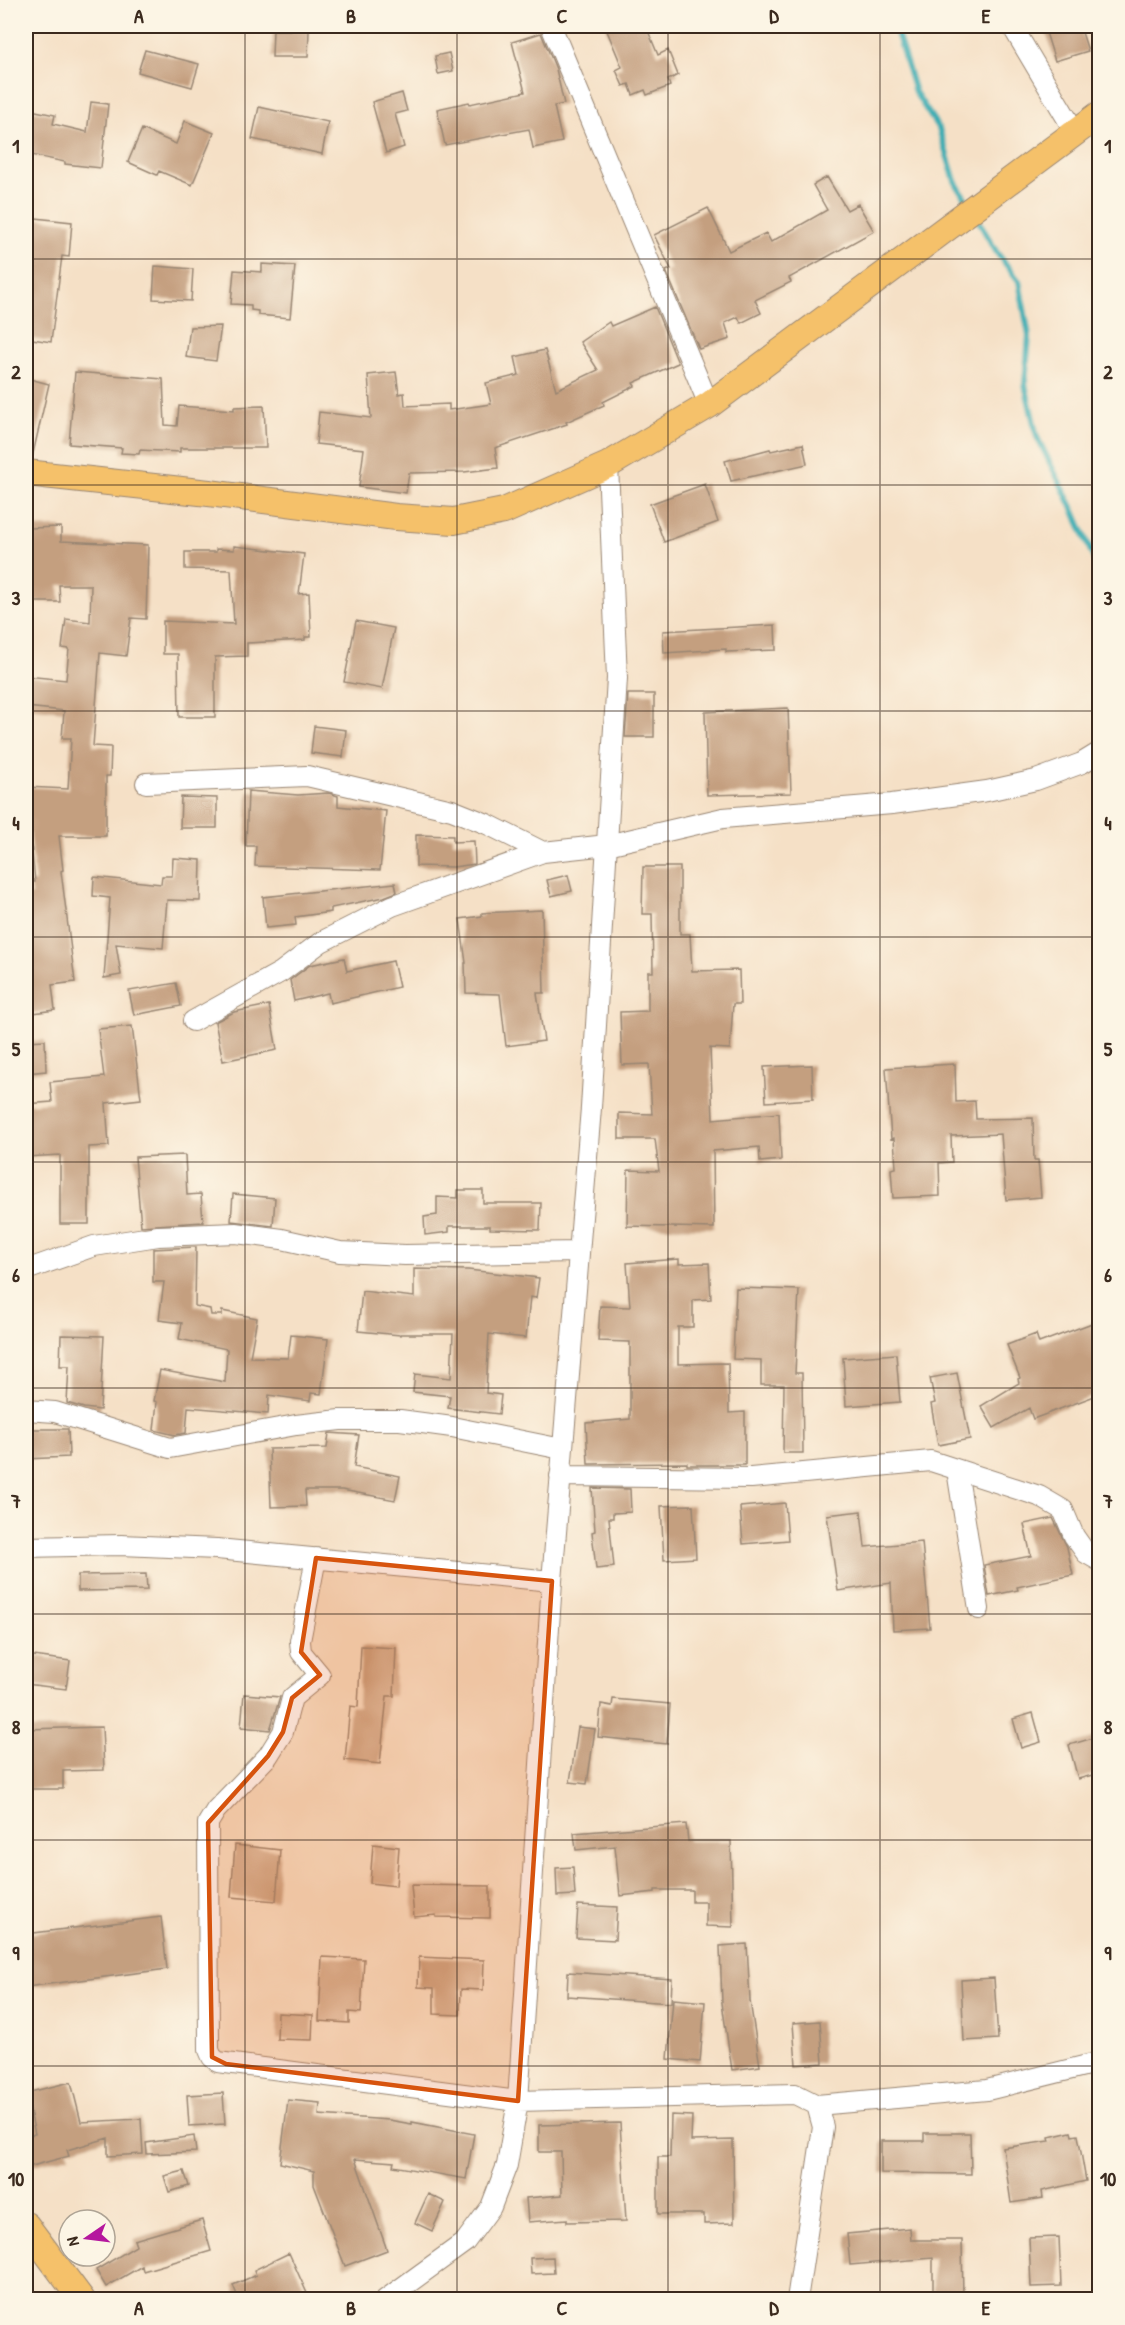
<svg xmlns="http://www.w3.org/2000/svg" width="1125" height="2325" viewBox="0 0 1125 2325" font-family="'Patrick Hand',sans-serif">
<rect width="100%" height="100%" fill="#fcf5e5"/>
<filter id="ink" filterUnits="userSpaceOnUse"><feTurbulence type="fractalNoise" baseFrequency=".0167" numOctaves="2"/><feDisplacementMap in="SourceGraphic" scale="12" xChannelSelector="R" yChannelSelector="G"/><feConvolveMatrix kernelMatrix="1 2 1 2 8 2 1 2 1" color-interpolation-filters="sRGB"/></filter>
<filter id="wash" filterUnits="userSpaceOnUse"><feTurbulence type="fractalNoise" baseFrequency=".008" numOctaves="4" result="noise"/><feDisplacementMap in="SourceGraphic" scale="24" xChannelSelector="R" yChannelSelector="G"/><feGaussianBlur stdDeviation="1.35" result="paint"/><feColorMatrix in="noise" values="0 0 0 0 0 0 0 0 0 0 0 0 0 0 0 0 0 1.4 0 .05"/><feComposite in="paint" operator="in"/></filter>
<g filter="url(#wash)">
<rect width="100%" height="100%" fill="#f5e0c6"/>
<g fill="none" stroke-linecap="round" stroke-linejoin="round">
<path stroke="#3aacb2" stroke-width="6" d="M895 26 915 92 939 129 955 181 969 205
M974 213 997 253 1019 281 1029 336 1025 384 1037 437 1074 511 1100 573"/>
</g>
<g id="blocks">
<path fill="#c49f7f" d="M605 26H646L658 55 668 50 678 75 668 80 670 86 647 95 645 90 633 95 629 84 623 86 616 70 622 67Z
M1044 26H1080L1088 51 1055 61Z
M273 30H309L308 57H272Z
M541 33 556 69 564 104 554 106 562 142 533 148 529 129 445 145 437 109 469 102 470 104 525 92 512 42Z
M145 50 199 64 192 87 138 72Z
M449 53 453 71 438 74 435 56Z
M402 93 407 111 395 114 404 147 386 153 372 102Z
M91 102 108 104 101 168 65 164V162L26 154V109L55 115 53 124 87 132Z
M259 107 328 122 322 154 252 139Z
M185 121 214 133 192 185 159 171 157 175 128 162 142 129 176 144Z
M827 177 847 210 858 204 874 231 789 278 791 282 755 300 761 313 741 323 738 317 725 323 730 339 699 349 666 271 671 269 654 235 708 208 729 251 766 233 771 242 827 210 813 185Z
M26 217 72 222 69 257 62 256 51 342 26 338V293L31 255 26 254Z
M262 264 295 266 290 318 258 315V311L251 310V305L231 304 234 270 262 272Z
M155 266 193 269 191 301 153 299Z
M655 307 678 363 633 383 635 386 603 402 604 405 566 422 567 424 495 448 498 468 464 472 409 473 406 493 359 487 364 449 316 444 319 412 371 418 368 375 396 372 399 394 404 393 405 406 449 404V410L491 404 486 383 519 375 515 357 545 350 556 390 598 370 580 342 609 322 611 326Z
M221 326 216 361 186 357 190 327Z
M75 372 163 379 165 425 177 426 179 406 234 410V407L264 406 266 448H180V452L140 450 139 454 121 453 122 448 69 444Z
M26 378 49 384 32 458 26 457Z
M803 444 807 464 731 481 725 461 770 449 771 451Z
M705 484 718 522 664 542 650 504Z
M61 527V541L148 545 146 619 131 618 126 656 100 653 93 746 111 747 110 776H106V836H59L63 870 61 871 75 982 52 985 55 1010 26 1014V896L32 895 30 882H35L30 832H26V787L68 789 71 738H62L64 711 26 707V676L66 680 69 649 62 648 66 619 90 622 91 585H59L60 602H26V554H29V528Z
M234 546 304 554 299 594 309 593 311 637H305V640L247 643V656L215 657V717H179L178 654H163V621L234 624 231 570 185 569V552H216V549L234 550Z
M356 621 394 628 382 689 344 682Z
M775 625 776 650 726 652V649L664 653 663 631Z
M628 694H654V737H625Z
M788 708 791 793 707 795 705 712Z
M314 726 346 730 343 757 311 753Z
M248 791 298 795 329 793 338 796V806L386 811 380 870 255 866 256 846H246Z
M181 797 217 798V828H180Z
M416 835 453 836V842L474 841 475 864 453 867 416 866Z
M173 858 201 860 200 901 167 900 163 948 116 944 121 975 104 978 110 898 93 896 94 877 161 884 162 876H172Z
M643 867H680V934H690L692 971 739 970 740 1004H733L730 1049 710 1048 713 1119 779 1113 781 1160 760 1162 759 1147 713 1151 714 1228 627 1226 628 1170 659 1171 655 1139H619V1113L652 1114 649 1064 622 1065 620 1012 648 1011V972H653L652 914H642Z
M568 875 572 891 551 896 547 880Z
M395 883 397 892 384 897 331 908V912L295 917 296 925 266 928 263 897Z
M542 910 544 993H537L544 1041 506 1046 500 994 466 993 465 963H466L460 919 482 916V913Z
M344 958 347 971 393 961 399 987 330 1003 328 993 294 1001 290 980 310 965Z
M176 983 181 1006 134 1015 129 991Z
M269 1005 277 1050 223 1061 215 1022 234 1012Z
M132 1026 141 1099 106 1103 109 1146 89 1147V1224H60V1155L26 1157V1104L52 1102 50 1082 104 1077 98 1029Z
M45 1040 46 1071 26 1073V1041Z
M955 1064 956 1102 975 1101 976 1119 1033 1118 1034 1160H1038L1041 1197 1006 1200 1001 1134 951 1136 952 1162 939 1163 940 1196 893 1198 891 1169 896 1168 894 1138 891 1139 886 1068Z
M812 1065 813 1099 766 1102 764 1067Z
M185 1155 187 1195 201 1194 203 1222 141 1226 135 1157Z
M458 1190H483V1203H541L540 1230 490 1229V1226H449V1232L425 1235 424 1217 437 1215V1197L458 1198Z
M233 1194 275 1198 273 1226 231 1221Z
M196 1247 195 1306 210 1309 211 1315H222V1311L257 1318 250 1357 288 1358 291 1335 328 1339 321 1394 311 1393 310 1401 269 1395 268 1414 188 1407 186 1433 175 1435 154 1430 157 1402 154 1401 160 1370 225 1382 227 1349 179 1339 182 1323 159 1320 164 1282H153V1249Z
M679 1259V1264L709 1263 711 1299 693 1300V1327H678V1364L728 1363 729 1413 745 1412V1465H687V1463L588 1464 586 1423 630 1419V1342L598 1341 600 1306 630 1307 627 1263Z
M414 1269 468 1270 539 1278 536 1298 530 1297 526 1338 489 1334 486 1393 501 1395 499 1414 448 1408 450 1396 413 1392 415 1374 451 1378 453 1334H400V1335L358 1331 362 1291 414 1297Z
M736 1288 799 1290 795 1373H802L803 1453H783L784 1385H761V1360L733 1359Z
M1092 1323 1100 1342V1394L1033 1419 1029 1408 994 1428 981 1406 1019 1383 1018 1379 1020 1378 1007 1345 1036 1334 1039 1343Z
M61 1335 104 1336 100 1410 84 1408 67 1403 69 1366H60Z
M896 1354 900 1402 846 1406 843 1358Z
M957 1373 970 1439 938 1445 931 1404 935 1403 930 1378Z
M26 1429H68L69 1457 26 1459Z
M329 1433 359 1435 354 1467 400 1476 395 1500 342 1490H305L306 1506 271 1507 269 1449 327 1448Z
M592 1488 630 1489 631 1512 613 1513V1518H609L614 1567 596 1569 592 1532 595 1531Z
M785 1503 788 1540 743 1544 740 1507Z
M693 1505 696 1558 664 1560 661 1506Z
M861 1511 865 1547 922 1542 930 1628 893 1630 891 1583 838 1591 827 1515Z
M1053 1518 1067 1547 1073 1575 1017 1587 1018 1590 989 1596 984 1565 1031 1556 1024 1524Z
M146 1574 147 1590 78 1591V1575Z
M361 1646 396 1648 394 1696H387L380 1764 345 1760 350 1706 358 1707Z
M26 1655 70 1661 66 1689 26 1684Z
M244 1694 280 1697 270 1730 241 1727Z
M613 1699 670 1704 667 1744 598 1737 601 1704 612 1706Z
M1033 1713 1041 1742 1021 1748 1013 1719Z
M102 1727 104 1770 63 1771V1789H26V1729Z
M578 1727 595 1729 587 1784 570 1782Z
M1100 1736V1773L1078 1779 1069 1745Z
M686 1824 688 1841H731L733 1927 706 1926V1902H692V1890H655V1892L620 1896 615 1846 576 1850 574 1833Z
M373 1844 399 1847 396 1886 370 1883Z
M235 1845 280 1850 276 1901 231 1897Z
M573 1867 575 1895 557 1896 556 1868Z
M411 1885 490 1886V1918L436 1917V1915L414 1917Z
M578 1905 617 1907 615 1940 576 1938Z
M161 1917 167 1969 26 1987V1934Z
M747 1944 750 2001 760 2066 732 2070 722 2003 720 1946Z
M322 1957 364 1959 361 2013 349 2012V2023L319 2021Z
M419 1957 484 1960 483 1990 461 1989 460 2015 434 2014V1988L418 1987Z
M568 1972 672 1979 671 2003 567 1996Z
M994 1978 998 2039 964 2041 961 1980Z
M673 1999 705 2002 700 2062 668 2059Z
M278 2013 313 2015 312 2040 277 2039Z
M820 2021 823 2063 796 2065 793 2023Z
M71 2082 81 2122 141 2119 143 2154 108 2156V2138L67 2150 69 2156 28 2167 26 2158V2136L35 2134 26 2093Z
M223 2093 225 2124 189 2126 187 2095Z
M288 2100 320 2103 319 2115 389 2120 412 2124V2122L474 2134 466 2179 393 2166 394 2162 355 2159 387 2250 345 2266 314 2185V2171L280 2163Z
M671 2115 692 2116 691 2141 733 2140 734 2223 704 2224V2214H658V2157H670Z
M620 2123 626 2221 567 2222V2219L528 2222 526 2198 562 2195 561 2152H539V2125Z
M1071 2132 1072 2136 1078 2135 1086 2181 1042 2191 1043 2198 1011 2203 1003 2148 1050 2141 1049 2137Z
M924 2133H970L971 2174 881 2173V2141H924Z
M194 2136 196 2152 147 2154 146 2143Z
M184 2171 189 2186 169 2192 164 2176Z
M428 2194 445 2202 432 2231 415 2223Z
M202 2220 211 2251 143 2271 142 2266 106 2287 96 2270 136 2246 134 2240Z
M910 2228 911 2240H962L963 2300H933V2258L850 2265 847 2234Z
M1059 2237 1061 2286 1031 2287 1029 2238Z
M289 2253 310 2300H239L233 2285 256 2275 254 2270Z
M553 2257 554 2273 531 2274 530 2258Z"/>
</g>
</g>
<g filter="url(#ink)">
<use href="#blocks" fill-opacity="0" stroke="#988572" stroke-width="1.5"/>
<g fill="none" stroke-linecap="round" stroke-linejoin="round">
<defs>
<path id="minor" d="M551 26 709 405
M1012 26 1075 132
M146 783 307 776 452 810 487 824 543 852
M193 1021 281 972 321 942 392 906 543 852 607 845 723 818 892 804 987 791 1036 780 1082 763 1100 752
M26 1270 94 1246 158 1236 236 1233 282 1239 340 1252 405 1255 579 1252
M26 1410 55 1412 170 1448 296 1425 340 1420H400L452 1427 562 1449
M957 1470 979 1609
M560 1476 751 1478 931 1461 1039 1496 1063 1510 1074 1536 1086 1553 1100 1561
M26 1547 121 1545 217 1549 552 1581
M316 1558 300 1641 301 1652 320 1675 292 1698 283 1732 268 1756 216 1810 208 1823 209 2050 212 2057 218 2062 518 2101 795 2094 817 2105 987 2090 1100 2062
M385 2300 465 2242 491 2207 507 2165 518 2101 552 1581 591 1108 617 678 608 465
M797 2300 823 2127 817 2105"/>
<path id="major" d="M26 473 209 493 396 517 454 521 504 511 608 465 709 405 1100 114
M26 2225 82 2300"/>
</defs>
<use href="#minor" stroke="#988572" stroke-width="22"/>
<use href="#major" stroke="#988572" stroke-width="28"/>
<use href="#minor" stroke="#fff" stroke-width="20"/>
<use href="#major" stroke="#f5c16b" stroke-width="26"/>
</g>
</g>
<path fill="#d7540e" fill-opacity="0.2" stroke="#d7540e" stroke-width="4.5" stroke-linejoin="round" d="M316 1558 552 1581 518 2101 226 2064 212 2057 208 1823 268 1756 283 1732 292 1698 320 1675 301 1652Z"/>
<path fill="none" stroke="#3b2a1e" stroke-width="1.5" stroke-opacity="0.55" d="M245 26V2300M457 26V2300M668 26V2300M880 26V2300M26 259H1100M26 485H1100M26 711H1100M26 937H1100M26 1162H1100M26 1388H1100M26 1614H1100M26 1840H1100M26 2066H1100"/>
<rect width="1125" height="2325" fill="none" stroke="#fcf5e5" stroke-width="66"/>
<g transform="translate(87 2238) rotate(256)"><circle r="28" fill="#fcf5e5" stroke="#afa495" stroke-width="1.5"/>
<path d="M0-4.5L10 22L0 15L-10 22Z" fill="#b5179e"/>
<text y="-9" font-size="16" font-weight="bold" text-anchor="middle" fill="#3b2a1e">N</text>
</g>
<rect x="33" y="33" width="1059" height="2259" fill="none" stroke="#3b2a1e" stroke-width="2"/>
<g font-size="20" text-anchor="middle" font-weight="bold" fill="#3b2a1e">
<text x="139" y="23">A</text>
<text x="351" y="23">B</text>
<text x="562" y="23">C</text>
<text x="774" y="23">D</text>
<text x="986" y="23">E</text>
<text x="16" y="153">1</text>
<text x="1108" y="153">1</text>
<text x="16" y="379">2</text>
<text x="1108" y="379">2</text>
<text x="16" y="605">3</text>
<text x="1108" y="605">3</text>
<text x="16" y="830">4</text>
<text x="1108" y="830">4</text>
<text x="16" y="1056">5</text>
<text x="1108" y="1056">5</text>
<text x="16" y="1282">6</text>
<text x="1108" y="1282">6</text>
<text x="16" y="1508">7</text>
<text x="1108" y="1508">7</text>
<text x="16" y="1734">8</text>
<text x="1108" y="1734">8</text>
<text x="16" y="1960">9</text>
<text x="1108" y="1960">9</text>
<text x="16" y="2186">10</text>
<text x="1108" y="2186">10</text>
<text x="139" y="2315">A</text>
<text x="351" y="2315">B</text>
<text x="562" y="2315">C</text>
<text x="774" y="2315">D</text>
<text x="986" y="2315">E</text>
</g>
</svg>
